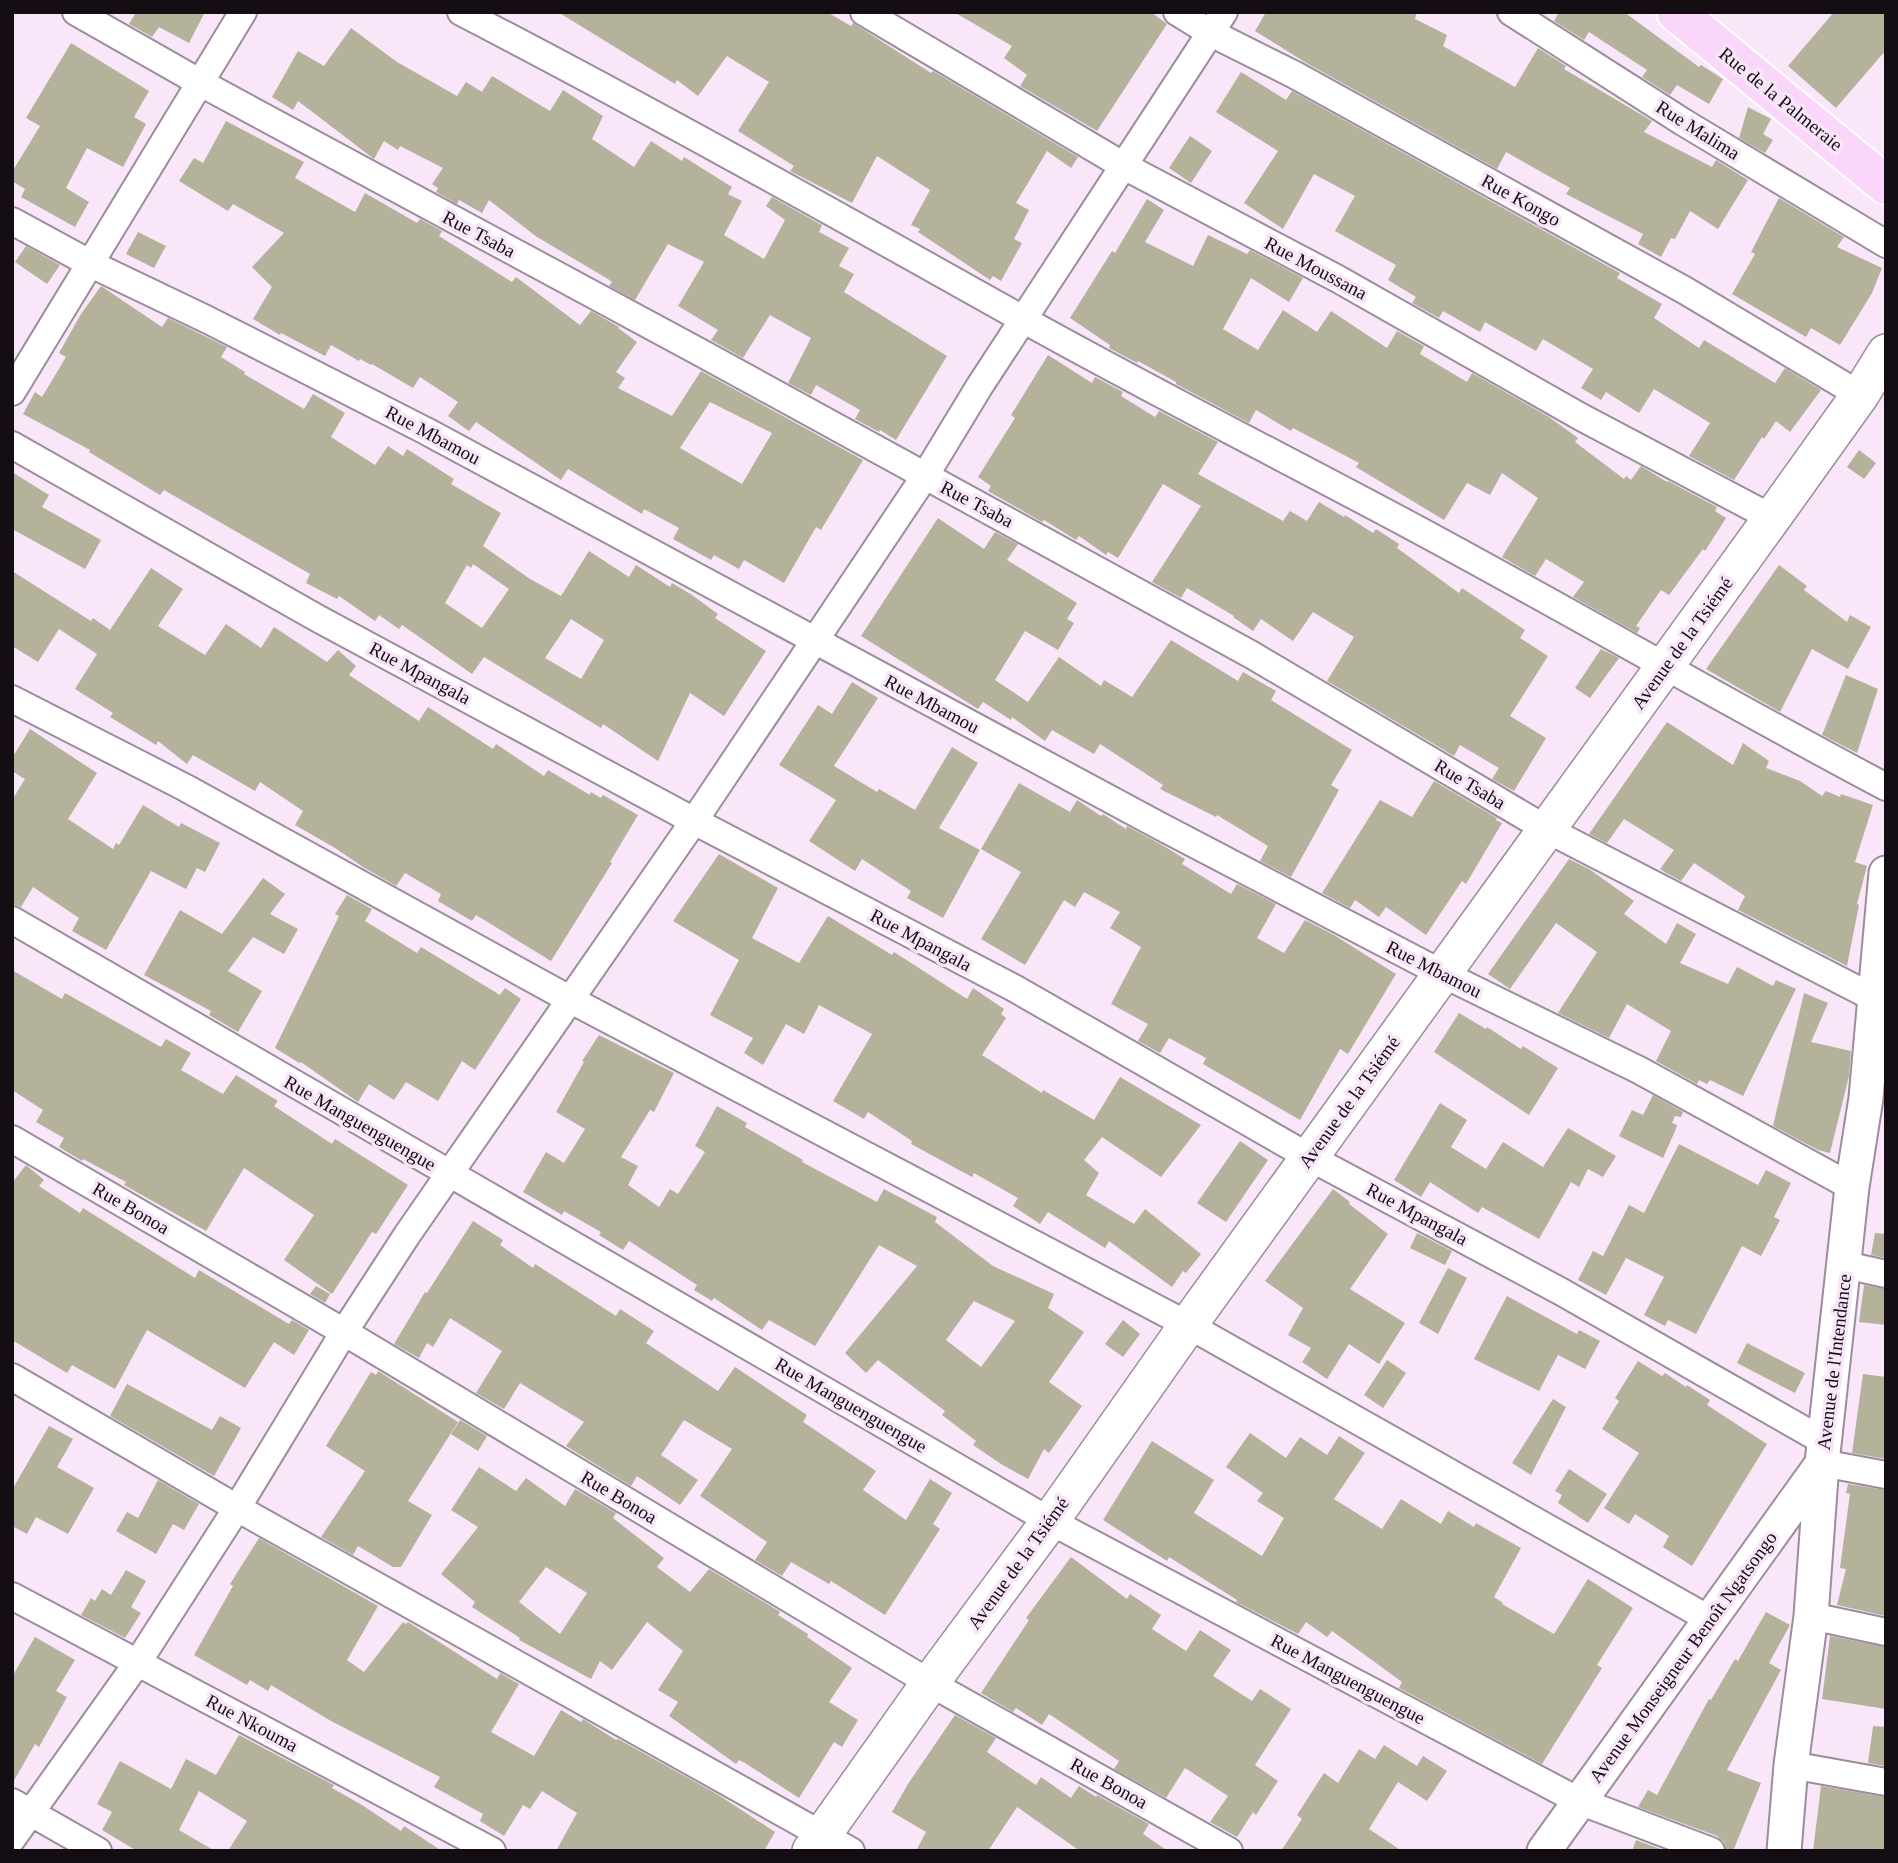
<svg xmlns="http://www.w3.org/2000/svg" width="1898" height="1863" viewBox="0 0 1898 1863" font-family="'Times New Roman',serif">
<rect width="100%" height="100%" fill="#f9e6f9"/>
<path fill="#b5b29b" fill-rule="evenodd" d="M131 12H205L189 43 159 27 152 37 129 24 135 14Z
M558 12H827L851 26 853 23 931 73 933 71 1078 157 1071 168 1047 151 1016 203 1029 210 1014 239 1022 243 1001 281 993 276 990 280 918 232 920 229 911 225 930 190 877 156 852 203 790 171 794 166 738 131 769 82 727 56 698 96 677 80 675 84Z
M954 12H1151L1167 24 1097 131 1020 86 1027 75 1004 58 1012 46Z
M1266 12H1417L1415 19 1447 35 1443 46 1515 87 1538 48 1566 66 1564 69 1652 121 1644 132 1712 167 1716 160 1748 180 1718 229 1690 211 1675 239 1671 238 1661 257 1638 244 1643 234 1566 194 1570 188 1506 152 1497 169 1308 64 1255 31Z
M1559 12H1624L1699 67 1701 65 1723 79 1709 104 1677 85 1670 95 1642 77 1647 70 1589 32 1584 40 1554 21Z
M1834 12H1886V50L1836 108 1788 66Z
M351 28 397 62 457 96 466 82 482 92 492 76 550 111 563 90 603 116 592 139 634 167 651 141 682 161 684 157 732 187 728 194 742 201 724 235 764 259 785 220 766 206 772 197 822 225 819 232 849 248 839 266 854 274 844 292 947 356 896 440 880 430 879 432 855 419 860 410 816 385 811 395 788 383 811 338 770 315 743 358 711 340 718 330 678 306 704 262 668 244 635 300 609 286 612 282 608 279 537 237 489 200 482 213 459 200 457 204 436 192 438 188 432 184 443 168 400 146 398 150 384 141 374 159 298 101 293 110 272 97 298 51 324 66Z
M71 43 149 91 134 117 146 124 123 167 87 148 66 188 89 202 75 227 21 197 25 189 12 181V172L40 126 26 118Z
M1241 72 1286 100 1292 91 1620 273 1617 278 1662 304 1654 318 1699 348 1704 340 1775 383 1785 368 1821 390 1790 432 1776 421 1764 439 1762 437 1734 480 1689 456 1710 423 1654 389 1639 413 1606 392 1601 400 1581 388 1593 369 1543 339 1536 351 1485 322 1480 332 1443 311 1439 318 1412 303 1416 297 1388 280 1396 265 1335 231 1355 196 1314 174 1283 229 1244 203 1278 151 1216 112Z
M1748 107 1771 119 1763 134 1773 140 1765 153 1739 138Z
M226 121 304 162 295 178 355 212 365 193 417 223 420 219 442 231 439 236 512 282 516 277 580 325 591 311 619 327 618 328 637 342 616 372 625 378 618 388 672 416 701 371 863 460 821 530 816 527 784 583 744 560 739 569 714 555 711 560 673 539 679 528 644 509 642 514 568 469 561 480 476 422 469 431 448 416 458 402 420 377 413 388 372 364 371 365 360 359 359 361 331 345 325 356 281 333 280 335 253 319 272 287 252 267 284 233 233 204 228 211 179 181 194 158 203 163ZM710 402 772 433 742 484 680 448Z
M1190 136 1212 151 1191 183 1169 168Z
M1779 198 1844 237 1837 247 1882 268 1872 293 1840 345 1811 328 1806 337 1732 294 1755 254 1751 252Z
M1147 199 1164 210 1145 242 1193 266 1208 235 1247 254 1250 250 1303 278 1289 302 1251 278 1223 329 1258 350 1283 310 1317 332 1331 311 1387 348 1397 331 1424 346 1420 354 1467 382 1472 373 1549 417 1578 438 1575 442 1624 479 1626 476 1631 480 1641 466 1667 482 1668 481 1717 507 1715 511 1726 518 1705 551 1703 549 1669 595 1661 590 1636 626 1640 628 1637 633 1573 597 1584 582 1546 559 1535 576 1502 557 1538 498 1502 473 1490 495 1467 483 1444 520 1356 467 1359 463 1293 428 1291 431 1256 410 1249 423 1176 384V382L1138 361 1137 363 1109 348 1110 345 1070 318 1112 251 1115 253Z
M138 232 166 246 154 268 126 254Z
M26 246 60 265 47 284 15 262Z
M101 286 162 327 168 318 227 347 221 357 245 372 244 374 304 409 313 394 345 413 331 437 375 465 388 446 403 456 407 449 454 479 451 484 501 513 483 546 530 579 561 596 589 551 629 577 636 565 670 587 672 583 692 595 718 614 715 618 766 651 724 716 690 693 658 761 603 724 601 728 484 657 472 674 402 625 399 629 379 615 375 621 339 596 337 599 306 583 310 574 164 490 160 495 89 452 90 450 23 414 35 392 42 397 66 357 59 353 81 314ZM473 564 509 589 482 628 445 603 467 565 471 568ZM571 619 604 640 581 679 545 658Z
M1048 355 1092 383 1095 377 1123 392 1121 396 1155 417 1159 411 1218 442 1198 474 1283 521 1290 511 1307 521 1319 502 1344 517 1345 515 1373 533 1376 529 1399 544 1397 548 1459 593 1462 588 1525 630 1520 638 1548 656 1510 716 1546 738 1514 791 1492 779 1499 768 1460 745 1454 756 1327 681 1354 637 1313 612 1293 641 1261 619 1253 631 1233 617 1234 616 1187 588 1181 598 1152 582 1201 506 1163 484 1118 558 1108 552 1106 555 1079 536 1076 540 1044 520 1042 522 988 491 991 486 978 477 1015 418 1011 415Z
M1859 450 1876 463 1864 479 1847 467Z
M12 472 49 495 42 507 101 540 85 569 12 529Z
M938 518 984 549 995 532 1018 544 1007 560 1077 603 1067 619 1074 623 1058 650 1025 631 995 680 1028 702 1059 657 1101 686 1104 680 1132 697 1171 640 1238 681 1243 672 1276 691 1271 700 1352 750 1331 785 1339 790 1291 877 1260 861 1268 846 1217 815 1216 817 1160 789 1163 785 1100 744 1094 754 1052 730 1045 741 1012 717 1011 720 983 702 978 709 861 636Z
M1779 565 1807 586 1804 590 1847 622 1850 615 1871 627 1848 669 1812 649 1780 712 1706 669Z
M151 568 183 589 158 626 205 655 226 624 261 648 274 627 327 662 338 650 356 666 349 675 419 721 428 707 493 749 496 744 544 776 548 770 590 795 591 792 601 798 603 795 638 815 610 862 612 863 551 961 476 915 472 921 438 901 441 894 405 873 396 886 363 867 335 848 295 825 303 811 260 782 255 791 193 755 187 764 158 741 156 745 110 717 113 713 75 689 97 654 59 629 38 662 12 646V571L91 621 93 618 110 630Z
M1601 649 1619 658 1590 698 1575 688Z
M1846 675 1878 689 1857 753 1822 735Z
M852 682 878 698 834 766 877 792 879 789 915 810 952 747 978 763 939 828 980 850 943 918 907 898 911 891 862 859 855 871 809 841 836 800 779 765 818 705 832 714Z
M1667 722 1733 765 1743 743 1769 761 1766 768 1800 781 1822 796 1826 791 1840 797 1841 794 1873 805 1855 862 1867 866 1857 904 1859 905 1847 966 1738 910 1745 896 1694 863 1681 881 1666 873 1660 869 1674 850 1624 819 1607 843 1589 834Z
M30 729 97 773 68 819 113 849 116 843 119 845 143 805 179 827 181 823 220 843 205 872 197 868 186 889 151 871 106 950 72 931 79 918 33 887 21 907 12 904V800L25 779 12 771V758Z
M1434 781 1497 818 1496 820 1502 823 1466 884 1462 881 1426 935 1386 907 1379 917 1355 900 1350 908 1322 893 1380 800 1412 817Z
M1019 783 1070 812 1077 800 1101 816 1103 814 1126 829 1127 826 1162 845 1185 859 1182 864 1231 894 1237 884 1276 904 1257 938 1284 953 1305 920 1334 935 1396 974 1348 1054 1340 1049 1300 1120 1203 1064 1206 1058 1169 1038 1160 1053 1138 1041 1148 1024 1111 1004 1141 947 1110 928 1120 912 1084 892 1075 907 1064 900 1025 965 981 939 1021 872 981 849Z
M719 854 778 888 752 938 799 963 828 916 892 955 894 952 967 999 973 988 1004 1009 1001 1014 1006 1018 982 1055 1042 1093 1043 1090 1094 1120 1120 1077 1201 1125 1161 1177 1102 1137 1084 1160 1099 1173 1086 1195 1134 1224 1145 1209 1201 1254 1186 1273 1183 1271 1172 1287 1109 1241 1105 1248 1048 1212 1040 1224 1013 1206 1018 1198 974 1173 972 1177 911 1144 912 1141 868 1112 864 1119 833 1101 872 1034 819 1005 804 1034 786 1024 763 1065 744 1053 753 1038 710 1015 739 960 673 921Z
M1569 859 1589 869 1634 901 1624 914 1666 944 1677 923 1696 934 1680 963 1728 984 1737 967 1773 986 1776 980 1796 989 1743 1096 1710 1080 1707 1084 1699 1080 1697 1084 1656 1061 1671 1031 1627 1004 1609 1038 1558 1013 1597 952 1556 923 1510 989 1488 974Z
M263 878 285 894 270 914 298 929 284 954 253 937 228 971 262 991 238 1032 209 1015 211 1011 144 975 180 910 222 934Z
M347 895 372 909 365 921 417 953 421 947 500 995 505 988 521 999 475 1070 462 1061 438 1101 406 1082 394 1100 369 1084 358 1102 301 1062 299 1063 275 1048 339 916 335 914Z
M12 970 62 999 65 993 161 1047 166 1039 191 1053 181 1070 223 1094 236 1075 278 1101 274 1106 332 1144 335 1139 408 1185 376 1234 372 1232 332 1294 284 1260 314 1215 244 1168 206 1231 124 1185 126 1182 83 1159 82 1161 59 1147 64 1138 36 1122 43 1110 12 1090Z
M1804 993 1828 1003 1811 1042 1851 1051 1849 1076 1830 1153 1818 1150 1773 1126Z
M1459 1013 1486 1029 1487 1027 1521 1049 1523 1046 1558 1068 1529 1115 1434 1052Z
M599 1035 674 1073 654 1112 650 1110 621 1157 638 1166 628 1185 659 1207 670 1189 678 1194 705 1152 695 1146 717 1106 747 1123 745 1127 803 1160 802 1162 877 1202 884 1189 937 1217 935 1222 993 1266 1054 1294 1048 1308 1084 1332 1049 1382 1082 1406 1049 1453 1044 1449 1028 1479 1001 1464 973 1445 976 1441 942 1415 945 1411 878 1360 866 1373 845 1353 917 1266 879 1245 815 1346 769 1320 762 1330 714 1298 712 1301 694 1290 697 1285 629 1241 623 1250 599 1235 601 1232 564 1211 562 1215 523 1192 546 1152 564 1163 585 1129 556 1112 584 1062 582 1061ZM974 1301 1015 1321 981 1367 946 1340Z
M1653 1095 1683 1112 1681 1117 1675 1116 1672 1123 1677 1125 1675 1131 1663 1158 1619 1136 1632 1110 1643 1115Z
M1440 1103 1467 1120 1451 1147 1486 1169 1503 1142 1543 1167 1568 1128 1616 1156 1603 1177 1588 1169 1579 1187 1571 1182 1539 1239 1482 1207 1478 1213 1430 1182 1421 1197 1394 1180Z
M1240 1141 1268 1160 1226 1222 1197 1203Z
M1679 1144 1758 1185 1766 1170 1791 1183 1774 1217 1780 1220 1761 1256 1742 1246 1696 1334 1668 1320 1665 1326 1644 1315 1664 1277 1626 1258 1606 1295 1578 1280 1593 1251 1603 1256 1629 1205 1644 1213Z
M26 1165 44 1180 39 1186 80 1213 83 1208 195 1278 199 1270 289 1324 292 1320 309 1330 294 1355 274 1342 245 1388 147 1330 115 1389 72 1365 67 1373 12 1340V1183Z
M1333 1189 1350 1202 1349 1204 1388 1234 1350 1289 1405 1323 1379 1364 1349 1344 1327 1379 1302 1362 1311 1348 1288 1335 1303 1308 1265 1281Z
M473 1221 503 1240 500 1245 533 1268 535 1264 616 1316 620 1309 654 1331 646 1343 718 1391 735 1367 807 1415 803 1422 876 1471 863 1490 906 1520 930 1479 952 1493 933 1524 940 1529 885 1615 831 1581 829 1584 791 1562 782 1576 755 1560 767 1542 700 1496 732 1449 684 1420 661 1455 698 1480 680 1505 637 1476 631 1486 566 1446 584 1422 520 1383 504 1409 476 1393 502 1351 450 1318 433 1347 427 1343 419 1358 394 1344 425 1292 427 1293Z
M1417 1233 1452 1251 1445 1265 1410 1248Z
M1875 1233 1886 1234V1258L1871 1255Z
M1448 1268 1467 1278 1438 1334 1419 1323Z
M1864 1285 1886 1289V1325L1859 1322Z
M316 1286 330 1294 325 1303 310 1294Z
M1507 1296 1577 1334 1579 1330 1600 1341 1585 1369 1558 1355 1539 1391 1474 1359Z
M1123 1320 1140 1334 1123 1357 1105 1344Z
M1747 1343 1805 1373 1795 1393 1737 1363Z
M1387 1360 1406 1373 1383 1408 1364 1395Z
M1638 1361 1662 1376 1665 1373 1686 1387 1687 1385 1710 1400 1707 1405 1767 1444 1692 1566 1663 1547 1669 1536 1635 1514 1629 1524 1604 1508 1639 1453 1602 1429 1619 1401 1615 1398Z
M378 1371 458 1422 408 1501 432 1515 401 1567H393L358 1546 353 1555 321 1537 365 1471 326 1446 371 1372 376 1375Z
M1863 1374 1886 1377V1459L1852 1453Z
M127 1384 212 1430 220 1416 241 1428 214 1476 110 1416Z
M1553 1399 1566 1407 1531 1475 1512 1463Z
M460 1420 487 1436 478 1451 451 1434Z
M49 1426 73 1439 57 1467 94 1488 68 1534 36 1517 27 1534 12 1526V1490Z
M1250 1433 1286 1458 1300 1437 1327 1455 1339 1436 1365 1453 1334 1499 1382 1529 1401 1499 1441 1524 1448 1511 1474 1527 1476 1523 1521 1548 1494 1597 1503 1603 1502 1604 1554 1634 1588 1579 1633 1608 1597 1665 1602 1668 1542 1764 1399 1688 1402 1682 1332 1631 1327 1637 1306 1622 1298 1634 1236 1602 1237 1600 1169 1557 1167 1561 1103 1520 1152 1441 1214 1480 1194 1513 1262 1556 1284 1518 1257 1501 1263 1493 1226 1467Z
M479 1467 516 1491 526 1478 565 1506 575 1489 616 1513 613 1518 664 1558 657 1567 690 1592 709 1569 779 1611 780 1612 778 1615 808 1634 807 1637 852 1668 829 1702 858 1720 842 1747 834 1742 799 1798 745 1763 739 1760 736 1764 669 1716 678 1702 658 1690 683 1651 647 1622 612 1670 600 1661 591 1679 519 1640 520 1638 472 1607 475 1602 441 1574 478 1527 451 1510ZM546 1567 587 1593 560 1634 519 1602Z
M1569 1469 1607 1494 1588 1523 1558 1503 1562 1495 1555 1491Z
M158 1480 199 1504 184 1530 173 1524 156 1554 116 1531 127 1512 138 1518Z
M1848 1484 1886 1490V1616L1837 1605 1846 1569 1840 1568 1850 1494 1846 1493Z
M259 1538 378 1606 347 1660 364 1672 403 1622 406 1624 408 1622 497 1679 500 1673 519 1684 491 1732 534 1756 561 1710 581 1722 583 1719 616 1740 618 1739 717 1794 775 1832 764 1851H556L577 1813 542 1791 530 1809 523 1805 504 1836 480 1821 483 1814 434 1787 440 1777 331 1721 271 1685 268 1691 250 1680 247 1685 194 1655 233 1586 230 1584Z
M1071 1557 1127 1599 1130 1594 1161 1615 1152 1629 1186 1651 1200 1630 1231 1650 1213 1676 1252 1701 1260 1689 1291 1709 1255 1765 1278 1781 1256 1815 1253 1812 1237 1837 1210 1822 1228 1796 1185 1768 1166 1798 1114 1769 1119 1761 1049 1714 1042 1725 1016 1708 1013 1712 981 1693 1029 1620 1026 1618Z
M126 1570 146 1581 131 1607 141 1613 125 1638 81 1615 91 1598 95 1601 102 1589 111 1595Z
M1766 1612 1790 1625 1769 1663 1781 1670 1727 1770 1761 1783 1733 1851H1726L1724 1842 1717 1836 1638 1807 1648 1790 1657 1795 1709 1699 1711 1700 1735 1659 1738 1661Z
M1830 1636 1886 1647V1709L1822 1699Z
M35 1637 75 1660 56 1691 67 1697 39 1747 35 1744 12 1784V1677Z
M955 1715 996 1738 987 1752 1036 1785 1041 1777 1071 1798 1079 1786 1096 1797 1097 1795 1149 1824 1143 1834 1168 1851H1080L1017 1807 988 1851H916L926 1832 892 1812 908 1784Z
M1873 1726 1886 1727V1766L1868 1763Z
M239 1735 334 1785 332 1788 362 1805 401 1831 404 1826 442 1851H228L247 1821 199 1791 179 1830 215 1851H137L102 1830 112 1812 97 1804 120 1761 171 1789 186 1759 216 1775Z
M1384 1745 1417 1766 1423 1756 1447 1771 1427 1801 1398 1782 1369 1829 1402 1851H1281L1302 1819 1297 1815 1324 1773 1338 1783 1359 1749 1375 1759Z
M1821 1786 1886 1797 1885 1851H1813Z
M1636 1840 1666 1851H1632Z"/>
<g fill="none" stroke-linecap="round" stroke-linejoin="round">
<defs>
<path id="minor" d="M76 12 199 82 705 355 1252 655 1548 830 1876 999
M461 12C652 111 839 216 1026 321 1150 390 1276 454 1400 520 1563 607 1723 701 1886 787
M864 12 1124 166 1338 279 1581 417 1772 518
M1177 12 1211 33 1295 75 1686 291 1860 395
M1511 12 1683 122 1886 244
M12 221 91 264 208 320 426 431 1158 825 1443 974 1639 1070 1852 1187
M12 392 243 12
M12 445 317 618 694 821 1014 988 1309 1157 1560 1291 1825 1442
M12 699 184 787 571 1000 1188 1325 1709 1619
M12 920 1050 1521 1579 1801 1711 1851
M12 1139 344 1332 930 1683 1229 1851
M1845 1265 1886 1274
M12 1377 237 1508 851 1851
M1822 1463 1886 1475
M12 1596 492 1851
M1811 1616 1886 1632
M1791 1765 1886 1782
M12 1802 98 1851
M12 1839 138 1662 237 1508 344 1332 407 1235 694 821 925 476 979 387 1224 12"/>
<path id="tertiary" d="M1544 1851 1821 1465
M1784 1851 1791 1765 1811 1616 1822 1463 1852 1187 1866 1098 1886 873"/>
<path id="secondary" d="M811 1851 930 1683 1050 1521 1188 1325 1772 518 1860 395 1886 353"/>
<path id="primary" d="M1676 12 1886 185"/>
</defs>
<use href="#minor" stroke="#9d8c9d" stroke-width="30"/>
<use href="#tertiary" stroke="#9d8c9d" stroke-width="37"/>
<use href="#secondary" stroke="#9d8c9d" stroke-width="40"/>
<use href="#primary" stroke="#fff" stroke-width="42"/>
<use href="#minor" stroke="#fff" stroke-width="26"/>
<use href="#tertiary" stroke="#fff" stroke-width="33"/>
<use href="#secondary" stroke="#fff" stroke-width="37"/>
<use href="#primary" stroke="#fbd6fb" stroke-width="38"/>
</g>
<g text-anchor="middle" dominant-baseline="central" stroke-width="7" stroke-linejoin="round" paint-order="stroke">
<g font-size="19" fill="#140e14" stroke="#f9e6f9">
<text transform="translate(1781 99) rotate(39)">Rue de la Palmeraie</text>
<text transform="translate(1698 130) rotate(32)">Rue Malima</text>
<text transform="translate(1521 200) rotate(29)">Rue Kongo</text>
<text transform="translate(479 234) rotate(28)">Rue Tsaba</text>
<text transform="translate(1316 268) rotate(28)">Rue Moussana</text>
<text transform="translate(433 435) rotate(28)">Rue Mbamou</text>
<text transform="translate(977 504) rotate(28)">Rue Tsaba</text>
<text transform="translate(1682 643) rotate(-54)">Avenue de la Tsiémé</text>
<text transform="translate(420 673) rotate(28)">Rue Mpangala</text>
<text transform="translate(932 704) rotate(28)">Rue Mbamou</text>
<text transform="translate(1470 784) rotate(31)">Rue Tsaba</text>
<text transform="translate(921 940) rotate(28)">Rue Mpangala</text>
<text transform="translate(1434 969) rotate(27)">Rue Mbamou</text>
<text transform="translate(1349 1102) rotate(-54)">Avenue de la Tsiémé</text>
<text transform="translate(360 1123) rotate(30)">Rue Manguenguengue</text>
<text transform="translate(131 1208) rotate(30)">Rue Bonoa</text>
<text transform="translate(1417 1214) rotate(28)">Rue Mpangala</text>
<text transform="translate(1834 1362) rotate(-83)">Avenue de l'Intendance</text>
<text transform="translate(851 1405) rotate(30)">Rue Manguenguengue</text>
<text transform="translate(619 1497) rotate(31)">Rue Bonoa</text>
<text transform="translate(1018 1563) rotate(-54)">Avenue de la Tsiémé</text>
<text transform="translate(1683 1657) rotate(-54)">Avenue Monseigneur Benoît Ngatsongo</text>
<text transform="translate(1348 1679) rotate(28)">Rue Manguenguengue</text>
<text transform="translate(252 1723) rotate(28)">Rue Nkouma</text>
<text transform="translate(1109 1783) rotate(29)">Rue Bonoa</text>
</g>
</g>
<rect width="1898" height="1863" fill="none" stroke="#140e14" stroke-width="28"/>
</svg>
